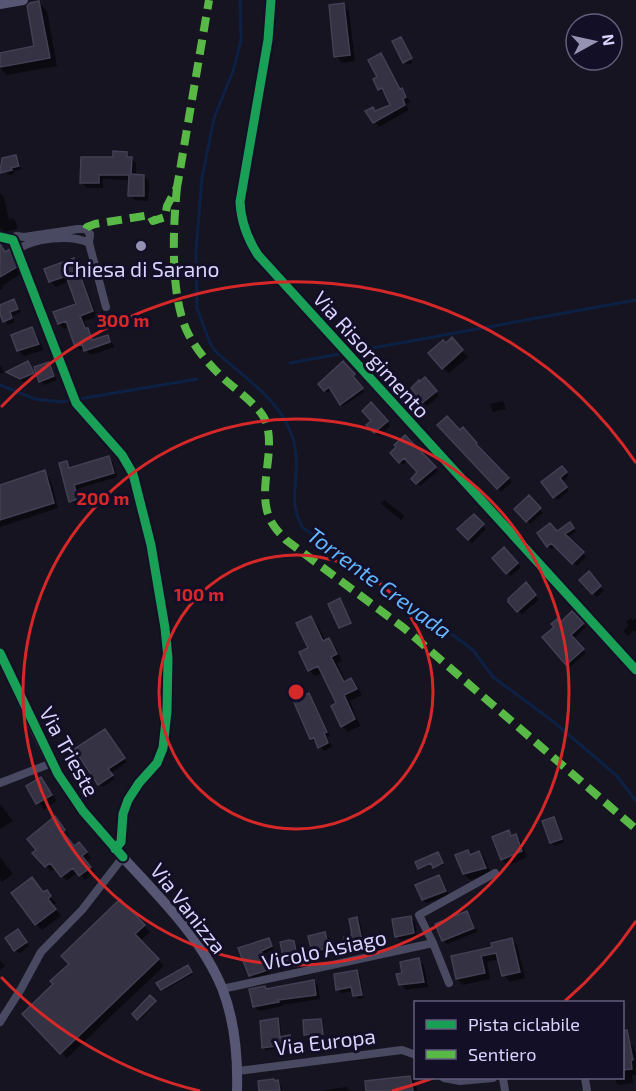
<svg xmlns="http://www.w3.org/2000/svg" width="636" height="1091" viewBox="0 0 636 1091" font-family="'Exo 2',sans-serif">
<rect width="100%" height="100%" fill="#161421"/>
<path fill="#0007" d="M39 3 47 11 57 66 7 75 0 68V54L36 48Z
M343 5 349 11 355 61 342 63 336 56Z
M401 41 412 63 408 65 404 62Z
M381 55 410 102 406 104 409 110 379 127 368 112 376 113 392 105 386 92 384 93 379 89Z
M126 153 136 163V176H144L149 181 148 201 135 200 130 195V180L103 179V188H87L82 183 114 159Z
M16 156 19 160 21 169 14 171V174L9 175 6 172 3 159Z
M0 193 4 197 9 219 12 218 16 222 18 229 4 232 0 228Z
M9 251 15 257 22 273 2 286 3 288 0 290V255Z
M73 260 78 265 97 317 84 321 87 329 92 335 95 341 107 336 115 347 91 355 87 351 100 347 98 345 80 350 76 346 69 327 64 329 59 324 78 304 70 281 56 287 50 281Z
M14 301 21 312 12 316 15 322 8 325 5 321 0 307Z
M31 329 37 335 44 350 24 356 18 350Z
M446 345H457L468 357 449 373 443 368Z
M28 363 36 377 24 382 8 373Z
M49 363 52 367 57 380 44 385 41 381Z
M342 363 356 377 354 379 364 392 343 406 332 389 327 393 320 384Z
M0 365 4 372 0 374Z
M425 379 439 396 427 406 423 402Z
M503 401 506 409 493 412 492 410 490 404Z
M371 404 390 426 379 436 368 425 373 421Z
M439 425 460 432 463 429 480 447 478 449 512 482 501 492Z
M405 437 438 471 420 486 413 479 419 472 408 460 403 465 392 453Z
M109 458 113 462 117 477 77 489 81 503 75 505 71 501 67 462 72 469Z
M565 471 569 476 562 482 569 491 557 500 543 482Z
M44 472 50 478 58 508 0 527V487Z
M529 497 543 513 530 524 516 509Z
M384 500 405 516 401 520 381 504Z
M474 516 486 529 472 543 459 529Z
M573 528 576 532 567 538 586 557 577 566 556 546 552 549 548 546 557 533Z
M504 549 521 567 511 576 494 558Z
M593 577 604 591 597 597 581 580Z
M529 588 539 600 522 614 510 602Z
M572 613 586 627 573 639 586 653 570 667 544 638 554 629 552 625 560 624Z
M311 618 317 624 326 641 328 640 335 646 342 661 337 663 346 682 351 680 357 686 362 695 350 701 360 726 348 732 342 726 338 703 323 673 315 676 309 670Z
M631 618 633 621 636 618V632L634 630 628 636 623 631 629 625 626 622Z
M309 694 313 699 330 736 327 737 332 747 324 751 317 742H315L311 738Z
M108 734 127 762 111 773 115 779 103 787 100 784Z
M41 779 57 801 44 810 28 787Z
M0 804 13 821 0 829Z
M553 819 557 823 564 842 555 846 551 842Z
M60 823 69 836 67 838 75 847 84 849 91 858 86 862 95 872 85 880 78 872 67 881 55 868 51 871 34 853Z
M509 832 522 842 527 857 508 866 502 860 494 838Z
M467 852 471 856 479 853 485 859 491 874 470 880 464 874Z
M439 855 444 865 435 868 433 864 421 869 419 868Z
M0 857 13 874 2 882 0 880Z
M439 877 443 881 449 895 427 903 423 900Z
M46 892 56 903 53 905 61 916 42 930 36 924 44 893Z
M120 901 150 932 140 941 164 966 67 1058 24 1014 55 984Z
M467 913 471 917 477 932 447 944 443 940Z
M357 918 360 921 365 949 351 952 348 949 354 936Z
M411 918 415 921 417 937 400 940 397 936Z
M325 934 329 938 332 952 317 955 313 951Z
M21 935 29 946 19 954 7 939Z
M511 939 517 945 525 978 510 982 504 975 500 959 487 962 490 979 463 985 457 979 453 958 493 948Z
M268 940 274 949 264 954 270 973 253 978 250 975 240 949Z
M294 942 297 946 301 965 290 967 286 963Z
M0 960 5 966 0 970Z
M418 960 424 965 428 987 406 990 400 984 404 974Z
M189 968 193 974 163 991 162 989Z
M356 972 360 975 364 998 358 999 354 991 341 993 338 989Z
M314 981 318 986 320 999 282 1005 283 1006 259 1011 254 1006 265 987 267 990Z
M150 997 156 1003 140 1020 134 1014Z
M277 1020 280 1022 282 1038 289 1036 292 1039 293 1046 266 1050 264 1048 262 1022Z
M321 1020 323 1035 307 1036 306 1035Z
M622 1035 634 1048 636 1054V1075H632L633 1083 619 1085 613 1078H622Z
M410 1077 416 1083 417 1091H368Z
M277 1082 281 1086 282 1091H292H261Z
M346 1087 351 1091H320Z"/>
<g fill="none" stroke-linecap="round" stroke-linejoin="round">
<path stroke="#0d2144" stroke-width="3" d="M240 0 241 40 233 71 214 118 202 178 196 251 197 308 210 343 215 351C247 380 293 408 296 455 299 482 287 502 303 528L378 580 473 650 493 677 550 719 616 775 636 801
M290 363 636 300
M0 385 35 399 61 402 197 379"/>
</g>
<path fill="#343243" stroke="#433f54" stroke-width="1.5" d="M39 1 50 58 0 67V53L34 46 27 6 30 3Z
M344 3 350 55 334 57 329 5Z
M401 37 412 58 403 63 392 41Z
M381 53 400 89 402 88 406 97 403 99 405 105 373 123 365 111 373 107 375 111 390 105 382 88 378 90 373 79 377 77 368 60Z
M113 151 127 152V157H132L131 174 144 175V196H128L129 175H99V183H80L81 157H113Z
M16 155 19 166 11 168 12 170 0 173 2 158Z
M0 244 5 252 10 249 17 267 0 277Z
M74 258 93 311 80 316 85 328H88L92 340 108 335 110 342 84 351 82 344 75 347 66 321 58 324 53 312 76 304 66 276 49 282 44 269Z
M14 299 18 309 10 312 12 318 3 322 0 314V305Z
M32 327 39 344 17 351 11 335Z
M452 337 463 350 442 369 428 353 443 340 446 343Z
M28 361 34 373 20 379 6 372Z
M343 361 355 374 353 376 363 388 340 405 329 387 324 391 318 384Z
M49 362 54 376 39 382 34 367Z
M425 377 437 391 422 403 411 388 419 380 420 381Z
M371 402 388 421 374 433 366 425 371 421 362 411Z
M447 416 460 430 463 427 477 443 476 444 509 478 497 489 437 425Z
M405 435 436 467 416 484 411 479 417 472 404 458 399 463 390 453 396 447 394 445Z
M109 456 114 473 74 485 78 499 69 502 59 463 67 461 69 468Z
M562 466 567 472 560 478 567 487 553 498 541 482Z
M45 470 54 503 0 520V485Z
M529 495 541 508 526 522 514 509Z
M474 514 484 524 468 540 457 529Z
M570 522 574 528 565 534 584 552 572 564 551 543 547 547 537 533 550 523 557 531Z
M504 547 518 563 506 574 492 558Z
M589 571 601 586 592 594 579 580Z
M526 582 536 595 517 612 508 602V599Z
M340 598 351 623 339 628 328 604Z
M572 611 584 623 571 635 584 649 566 665 542 637 554 627 551 624 557 619 560 623Z
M311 616 323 641 329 638 337 654 331 657 344 682 351 678 357 689 344 695 355 719 341 727 331 706 336 703 318 666 308 671 299 652 308 648 296 623Z
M309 693 327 732 324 733 328 743 318 748 314 738 310 739 293 700Z
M105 729 125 758 108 769 113 775 98 785 74 749Z
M41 777 52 795 36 804 26 786Z
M55 816 65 830 63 832 74 846 79 842 87 852 82 856 91 867 79 876 73 868 61 877 50 863 45 867 32 853 36 850 27 839Z
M554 817 562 839 550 843 542 821Z
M509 830 511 836 516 834 522 851 501 860 492 837Z
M468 850 470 855 479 851 486 868 463 874 455 855Z
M438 852 443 863 433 868 431 863 418 869 415 862Z
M439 875 446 891 422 900 415 885Z
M32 877 43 892 47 890 51 896 48 899 56 909 35 925 11 893Z
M120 899 145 925 135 934 159 959 60 1054 22 1014 53 984 50 981 69 964 61 956Z
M467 911 474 928 442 941 435 924Z
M411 916 414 933 395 937 392 919Z
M357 917 363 946 347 950 344 937 352 935 349 919Z
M18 929 27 942 14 951 5 938Z
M325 932 329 948 312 952 308 936Z
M269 938 272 946 261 951 268 970 249 976 238 948Z
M512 938 520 972 502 976 496 953 481 956 485 973 456 979 451 956 492 947 491 943Z
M289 940 294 941 298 961 285 964 280 942Z
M419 958 424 982 399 985 396 974 402 973 400 962Z
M188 965 192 972 161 990 156 983Z
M357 970 362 995 353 996 351 987 336 990 334 974Z
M314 980 316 995 278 1000 279 1002 253 1007 249 989 265 986 266 989Z
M150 995 156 1001 137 1020 132 1014Z
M278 1018 280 1037 290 1035 291 1044 262 1048 260 1021Z
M321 1019 323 1034 304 1035 303 1020Z
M627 1030 633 1060H631L632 1069 622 1070V1031Z
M410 1076 413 1091H366L365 1081Z
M274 1079 275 1081 278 1080 280 1091H259L258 1081Z"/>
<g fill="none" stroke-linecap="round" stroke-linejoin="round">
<path stroke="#4a4962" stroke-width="8" d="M271 0 268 40 240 202C241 222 247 238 258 255L636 670
M0 237 13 240 76 403 122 455 133 474 151 545 165 628 168 658 167 711 163 748 157 763 139 783 128 800 123 814 121 842 115 849
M13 240 16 236 24 237 78 229H86L90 234 89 243C71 234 33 238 17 250
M89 243 106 307
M0 783 52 763
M433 943 419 915 495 873
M222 989 433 943 449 983
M0 1022 21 989 41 952 82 910 123 857
M238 1071 394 1051 402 1050 416 1055
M444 1078 460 1081 493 1078
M503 1078 505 1091
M585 1078 587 1091"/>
<path stroke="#575674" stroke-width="10" d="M0 4 23 0
M0 653C25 706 46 763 82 810 125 867 195 921 222 988 235 1021 238 1056 237 1091"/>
<path stroke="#58b947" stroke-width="8" stroke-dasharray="15 8" stroke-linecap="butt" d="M177 187C173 228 170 291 186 329 193 345 205 360 218 373 231 387 260 405 266 422 277 455 253 496 274 526 277 531 282 535 286 540L404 628 636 829
M86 229 87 227 95 224 150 215 153 221 165 217 167 206 177 187 179 176 209 0"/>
<defs>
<path id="cycleway" d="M271 0 268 40 240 202C241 222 247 238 258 255L636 670
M0 237 13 240 76 403 122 455 133 474 151 545 165 628 168 658 167 711 163 748 157 763 139 783 128 800 123 814 121 842 115 849
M0 653 58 774 83 811 123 857"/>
</defs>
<use href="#cycleway" stroke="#130f26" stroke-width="13"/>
<use href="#cycleway" stroke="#1a9f57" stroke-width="9"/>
</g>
<g fill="none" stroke="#d62828" stroke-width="3">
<circle cx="296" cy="692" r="137"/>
<circle cx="296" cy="692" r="273"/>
<path d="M636 921A410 410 0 0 1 565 1001M433 1078A410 410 0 0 1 392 1091M200 1091A410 410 0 0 1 1 977M1 407A410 410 0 0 1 636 463"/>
</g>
<circle fill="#9591b1" stroke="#130f26" stroke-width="2" cx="141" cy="246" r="6"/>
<g text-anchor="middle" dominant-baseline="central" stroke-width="6" stroke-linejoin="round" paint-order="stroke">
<g font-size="21" fill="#d9d4ff" stroke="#130f26">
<text x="141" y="268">Chiesa di Sarano</text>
</g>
<g font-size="21" fill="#d9d4ff" stroke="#130f26">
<text transform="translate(372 354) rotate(48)">Via Risorgimento</text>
<text transform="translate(70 751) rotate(61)">Via Trieste</text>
<text transform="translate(189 908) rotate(52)">Via Vanizza</text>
<text transform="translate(324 949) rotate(-12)">Vicolo Asiago</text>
<text transform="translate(325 1041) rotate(-7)">Via Europa</text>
</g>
<g font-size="22" font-style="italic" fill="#62b6ff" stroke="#130f26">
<text transform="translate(380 582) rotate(36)">Torrente Crevada</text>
</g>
</g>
<circle cx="296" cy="692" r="9" fill="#d62828" stroke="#130f26" stroke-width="3"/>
<g font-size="18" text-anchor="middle" font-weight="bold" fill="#d62828" stroke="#130f26" stroke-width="6" stroke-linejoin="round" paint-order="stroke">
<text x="123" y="327">300 m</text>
<text x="103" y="505">200 m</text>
<text x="199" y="601">100 m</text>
</g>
<rect x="414" y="1001" width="210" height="78" fill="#130f26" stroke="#625e7d" stroke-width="1.5"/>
<rect x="426" y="1020" width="30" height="9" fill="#1a9f57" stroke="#625e7d" stroke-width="1.5"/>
<text x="468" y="1031" font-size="18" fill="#d9d4ff">Pista ciclabile</text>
<rect x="426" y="1050" width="30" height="9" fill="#58b947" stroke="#625e7d" stroke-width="1.5"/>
<text x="468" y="1061" font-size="18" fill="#d9d4ff">Sentiero</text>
<g transform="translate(594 42) rotate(82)"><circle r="28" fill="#130f26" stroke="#625e7d" stroke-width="1.5"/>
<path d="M0-4.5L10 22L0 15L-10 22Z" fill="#9591b1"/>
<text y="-9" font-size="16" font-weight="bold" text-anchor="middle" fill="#d9d4ff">N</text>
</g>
</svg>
